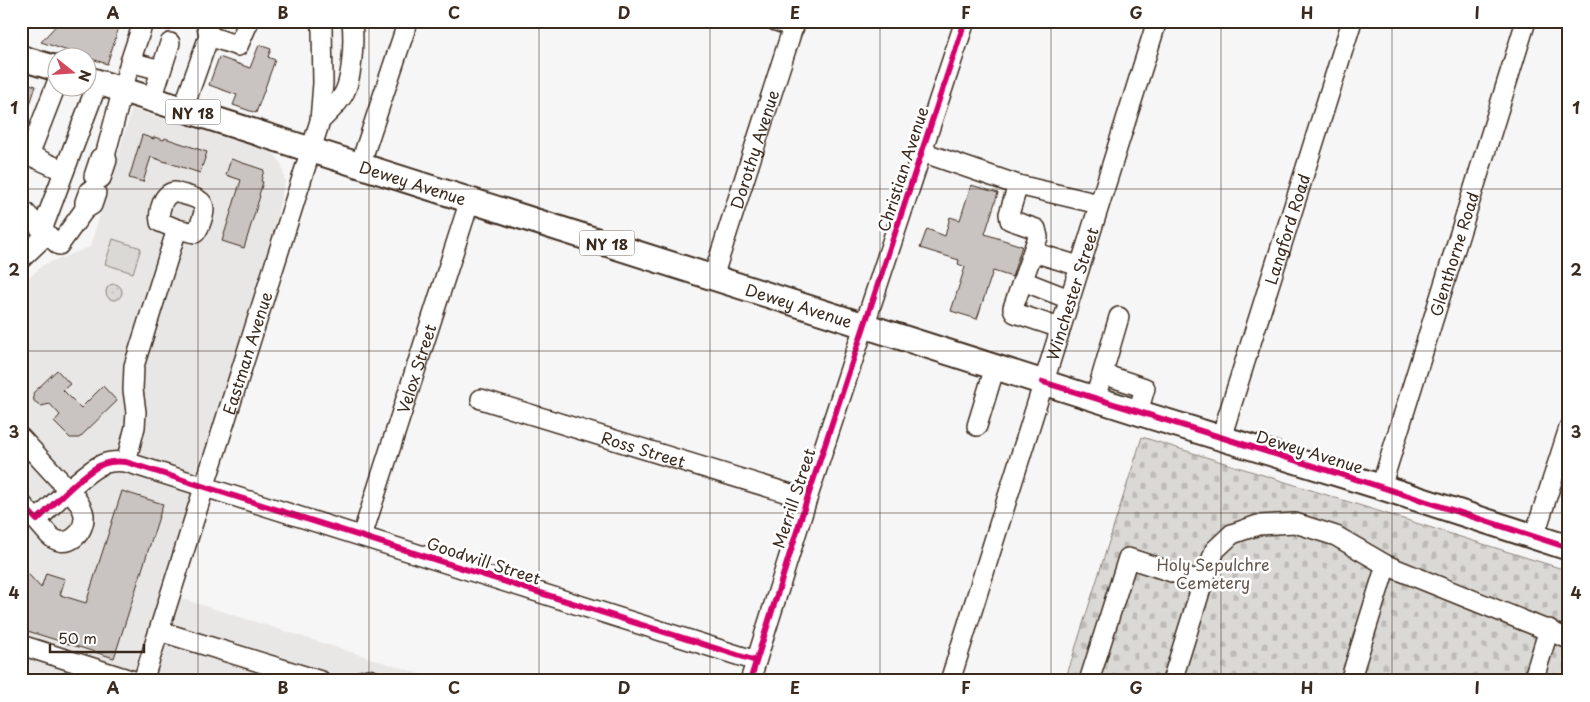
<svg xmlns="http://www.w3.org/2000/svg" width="1590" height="702" viewBox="0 0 1590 702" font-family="'Playpen Sans',sans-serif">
<defs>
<pattern id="cemetery-stones" width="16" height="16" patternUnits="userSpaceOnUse" patternTransform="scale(1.25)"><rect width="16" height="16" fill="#dbd9d6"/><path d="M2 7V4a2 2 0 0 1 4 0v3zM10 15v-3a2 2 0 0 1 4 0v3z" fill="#bdbab7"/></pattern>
<pattern id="park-dots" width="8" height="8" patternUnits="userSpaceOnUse" patternTransform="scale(1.25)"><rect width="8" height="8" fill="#dbd9d6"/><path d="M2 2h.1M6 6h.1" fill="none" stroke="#bdbab7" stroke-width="1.8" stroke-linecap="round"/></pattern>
</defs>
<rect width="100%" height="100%" fill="#f7f6f6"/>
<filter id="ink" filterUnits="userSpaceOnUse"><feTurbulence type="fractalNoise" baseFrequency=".02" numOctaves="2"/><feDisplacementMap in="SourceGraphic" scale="10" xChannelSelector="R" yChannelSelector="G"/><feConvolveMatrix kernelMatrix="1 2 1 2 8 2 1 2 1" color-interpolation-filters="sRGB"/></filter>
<g filter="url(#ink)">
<path fill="#e9e7e6" d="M132 109 268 151 276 156 281 163 285 181 274 229 161 592 443 681H21V285L43 265 90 247Z"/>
<path fill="#dbd9d6" stroke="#8b827a" d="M113 239 141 248 133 273 105 264Z"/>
<path fill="url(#cemetery-stones)" stroke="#8b827a" d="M1142 437 1569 571V681H1065Z"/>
<path fill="url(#park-dots)" stroke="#8b827a" d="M106 292a8 8 0 1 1 16 0a8 8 0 1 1-16 0Z"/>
<path fill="#c9c3c1" stroke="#3b2a1e" d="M60 21H121L107 64 41 42Z
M259 45 271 49 268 57 275 60 256 113 233 105 237 95 209 85 219 57 250 68Z
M21 81 36 86 23 125H21Z
M142 135 154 139V137L164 140 165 138 207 152 200 173 151 157 143 182 129 178Z
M231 159 264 170 261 181 263 182 259 195 260 196 244 248 222 241 241 180 226 175Z
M971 185 998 193 985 234 1022 246 1012 277 993 271 977 319 951 311 965 267 958 264 959 260 920 248 927 229 945 236 950 217 960 220Z
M57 370 70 384 63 390 81 408 103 386 117 401 79 438H70L54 422 60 415 50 404 41 406 34 401 33 393Z
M122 491 163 504 114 658 21 629V566L41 588 46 573 65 579 60 595 86 603Z"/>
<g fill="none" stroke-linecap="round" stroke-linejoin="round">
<defs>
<g id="minor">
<path d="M776 21 794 27"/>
<path d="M209 36 238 46 249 21"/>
<path d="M130 62 143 23"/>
<path d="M58 80 29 155 64 171"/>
<path d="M152 99 170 43"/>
<path d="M183 109 209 36 206 21"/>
<path d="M320 121C327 114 335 107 341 98 353 83 354 40 352 21"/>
<path d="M922 152 1018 185 1009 214 1010 220 1036 229 1038 237 1013 308 1015 313 1060 328"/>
<path d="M105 156 130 62 161 70"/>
<path d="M360 165 408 21"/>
<path d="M94 176 100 158 105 156 107 160 101 178"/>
<path d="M1018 185 1099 204"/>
<path d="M89 191 85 202V209L92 205 96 193"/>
<path d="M175 192C192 198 210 197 202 219 200 225 199 229 195 233L177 229 160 222C158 211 163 193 175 192Z"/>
<path d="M21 208 42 230"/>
<path d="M85 209 59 245 42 230 98 82"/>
<path d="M1033 252 1079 266"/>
<path d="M21 259 47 234"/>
<path id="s1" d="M713 277 795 21"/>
<path d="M1023 281 1069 299"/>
<path d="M1103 374 1145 388 1138 412"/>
<path id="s2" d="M481 399 807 499"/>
<path d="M1095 399 1119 317"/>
<path d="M977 426 995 367"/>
<path d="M21 438 75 497C79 503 83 508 84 515 85 535 65 551 49 535L21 503"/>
<path id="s3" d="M1221 438 1352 21"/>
<path d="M126 462 135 427 136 412 133 390 134 366 177 229"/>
<path id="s4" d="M1381 487 1526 21"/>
<path d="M37 520C52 506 85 471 103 464 111 461 118 461 126 462L756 661"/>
<path id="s5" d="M362 536 470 200"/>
<path d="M1534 537 1569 428"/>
<path d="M159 631 321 681"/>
<path d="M21 645 134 681"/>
<path id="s6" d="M143 681 320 121 323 83 322 28 319 21"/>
<path d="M361 681 368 679 374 681"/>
<path d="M750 681 807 499 965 21"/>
<path id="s7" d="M950 681 1157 21"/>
<path d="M1089 681 1128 558 1203 582"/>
<path d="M1172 681 1203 582 1215 550 1232 534 1258 525 1295 523 1336 536 1386 565 1569 639"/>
<path d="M1350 681 1386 565"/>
<path d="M1533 681 1549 629"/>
</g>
<g id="major">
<path d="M21 58 58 69"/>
<path id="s8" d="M88 79 1149 416 1381 487 1569 548"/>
</g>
</defs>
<use href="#minor" stroke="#3b2a1e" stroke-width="22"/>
<use href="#major" stroke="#3b2a1e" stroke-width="28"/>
<use href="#minor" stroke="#fff" stroke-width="19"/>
<use href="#major" stroke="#fff" stroke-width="24"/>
<defs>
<path id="cycleway" d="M1043 382 1381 487 1569 548
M21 503 37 520C52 506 85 471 103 464 111 461 118 461 126 462L756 661
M750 681 807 499 965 21"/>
</defs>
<use href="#cycleway" stroke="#fff" stroke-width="9"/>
<use href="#cycleway" stroke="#d6006c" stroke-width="6"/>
</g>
</g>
<path fill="none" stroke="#3b2a1e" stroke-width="1" stroke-opacity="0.55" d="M198 21V681M369 21V681M539 21V681M710 21V681M880 21V681M1051 21V681M1221 21V681M1392 21V681M21 189H1569M21 351H1569M21 513H1569"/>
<g text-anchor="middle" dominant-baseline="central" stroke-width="5" stroke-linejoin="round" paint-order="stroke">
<g fill="#fff" stroke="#766a62" stroke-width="1">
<rect x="165.5" y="99.5" width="55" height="25" rx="4"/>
<rect x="579.5" y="230.5" width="55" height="25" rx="4"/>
</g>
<g font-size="15" font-weight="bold" fill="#3b2a1e">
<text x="193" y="112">NY 18</text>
<text x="607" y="243">NY 18</text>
</g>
<g font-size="16" fill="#3b2a1e" stroke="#fff">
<text stroke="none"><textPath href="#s1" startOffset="134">Dorothy Avenue</textPath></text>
<text transform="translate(902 169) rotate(-72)">Christian Avenue</text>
<text stroke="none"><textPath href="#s8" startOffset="341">Dewey Avenue</textPath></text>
<text stroke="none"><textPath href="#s3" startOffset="219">Langford Road</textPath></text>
<text stroke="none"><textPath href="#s4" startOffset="244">Glenthorne Road</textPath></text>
<text stroke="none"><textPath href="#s7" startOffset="406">Winchester Street</textPath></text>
<text stroke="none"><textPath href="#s8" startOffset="746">Dewey Avenue</textPath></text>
<text stroke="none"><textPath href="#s6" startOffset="344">Eastman Avenue</textPath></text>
<text stroke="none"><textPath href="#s5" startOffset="176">Velox Street</textPath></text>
<text stroke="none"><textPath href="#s2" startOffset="170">Ross Street</textPath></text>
<text transform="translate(1310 451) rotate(17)">Dewey Avenue</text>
<text transform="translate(793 498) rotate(-72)">Merrill Street</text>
<text transform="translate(484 560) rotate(18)">Goodwill Street</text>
</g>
<g font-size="16" fill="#63564c" stroke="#fff">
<text x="1213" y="564">Holy Sepulchre<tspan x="1213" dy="18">Cemetery</tspan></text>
</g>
</g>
<rect width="1590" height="702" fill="none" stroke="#fff" stroke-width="55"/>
<g transform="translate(72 72) rotate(107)"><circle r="24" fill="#ffffff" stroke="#b1aaa5"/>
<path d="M0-4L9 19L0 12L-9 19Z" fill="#d1495b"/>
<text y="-8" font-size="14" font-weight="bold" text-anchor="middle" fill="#3b2a1e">N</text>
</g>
<path d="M50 644v8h94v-8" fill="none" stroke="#3b2a1e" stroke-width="2.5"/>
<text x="58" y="644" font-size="15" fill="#3b2a1e" stroke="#ffffff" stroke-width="4" paint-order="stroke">50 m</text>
<rect x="28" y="28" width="1534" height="646" fill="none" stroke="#3b2a1e" stroke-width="2"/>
<g font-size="16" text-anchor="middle" font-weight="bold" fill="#3b2a1e">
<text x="113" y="19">A</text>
<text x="283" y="19">B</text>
<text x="454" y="19">C</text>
<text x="624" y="19">D</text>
<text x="795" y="19">E</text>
<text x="966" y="19">F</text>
<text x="1136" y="19">G</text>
<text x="1307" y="19">H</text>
<text x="1477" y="19">I</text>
<text x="14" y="114">1</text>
<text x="1576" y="114">1</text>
<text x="14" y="276">2</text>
<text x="1576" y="276">2</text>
<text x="14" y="438">3</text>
<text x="1576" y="438">3</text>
<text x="14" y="599">4</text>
<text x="1576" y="599">4</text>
<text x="113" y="694">A</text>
<text x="283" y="694">B</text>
<text x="454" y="694">C</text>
<text x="624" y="694">D</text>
<text x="795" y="694">E</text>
<text x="966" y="694">F</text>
<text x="1136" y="694">G</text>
<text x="1307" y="694">H</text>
<text x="1477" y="694">I</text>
</g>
</svg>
